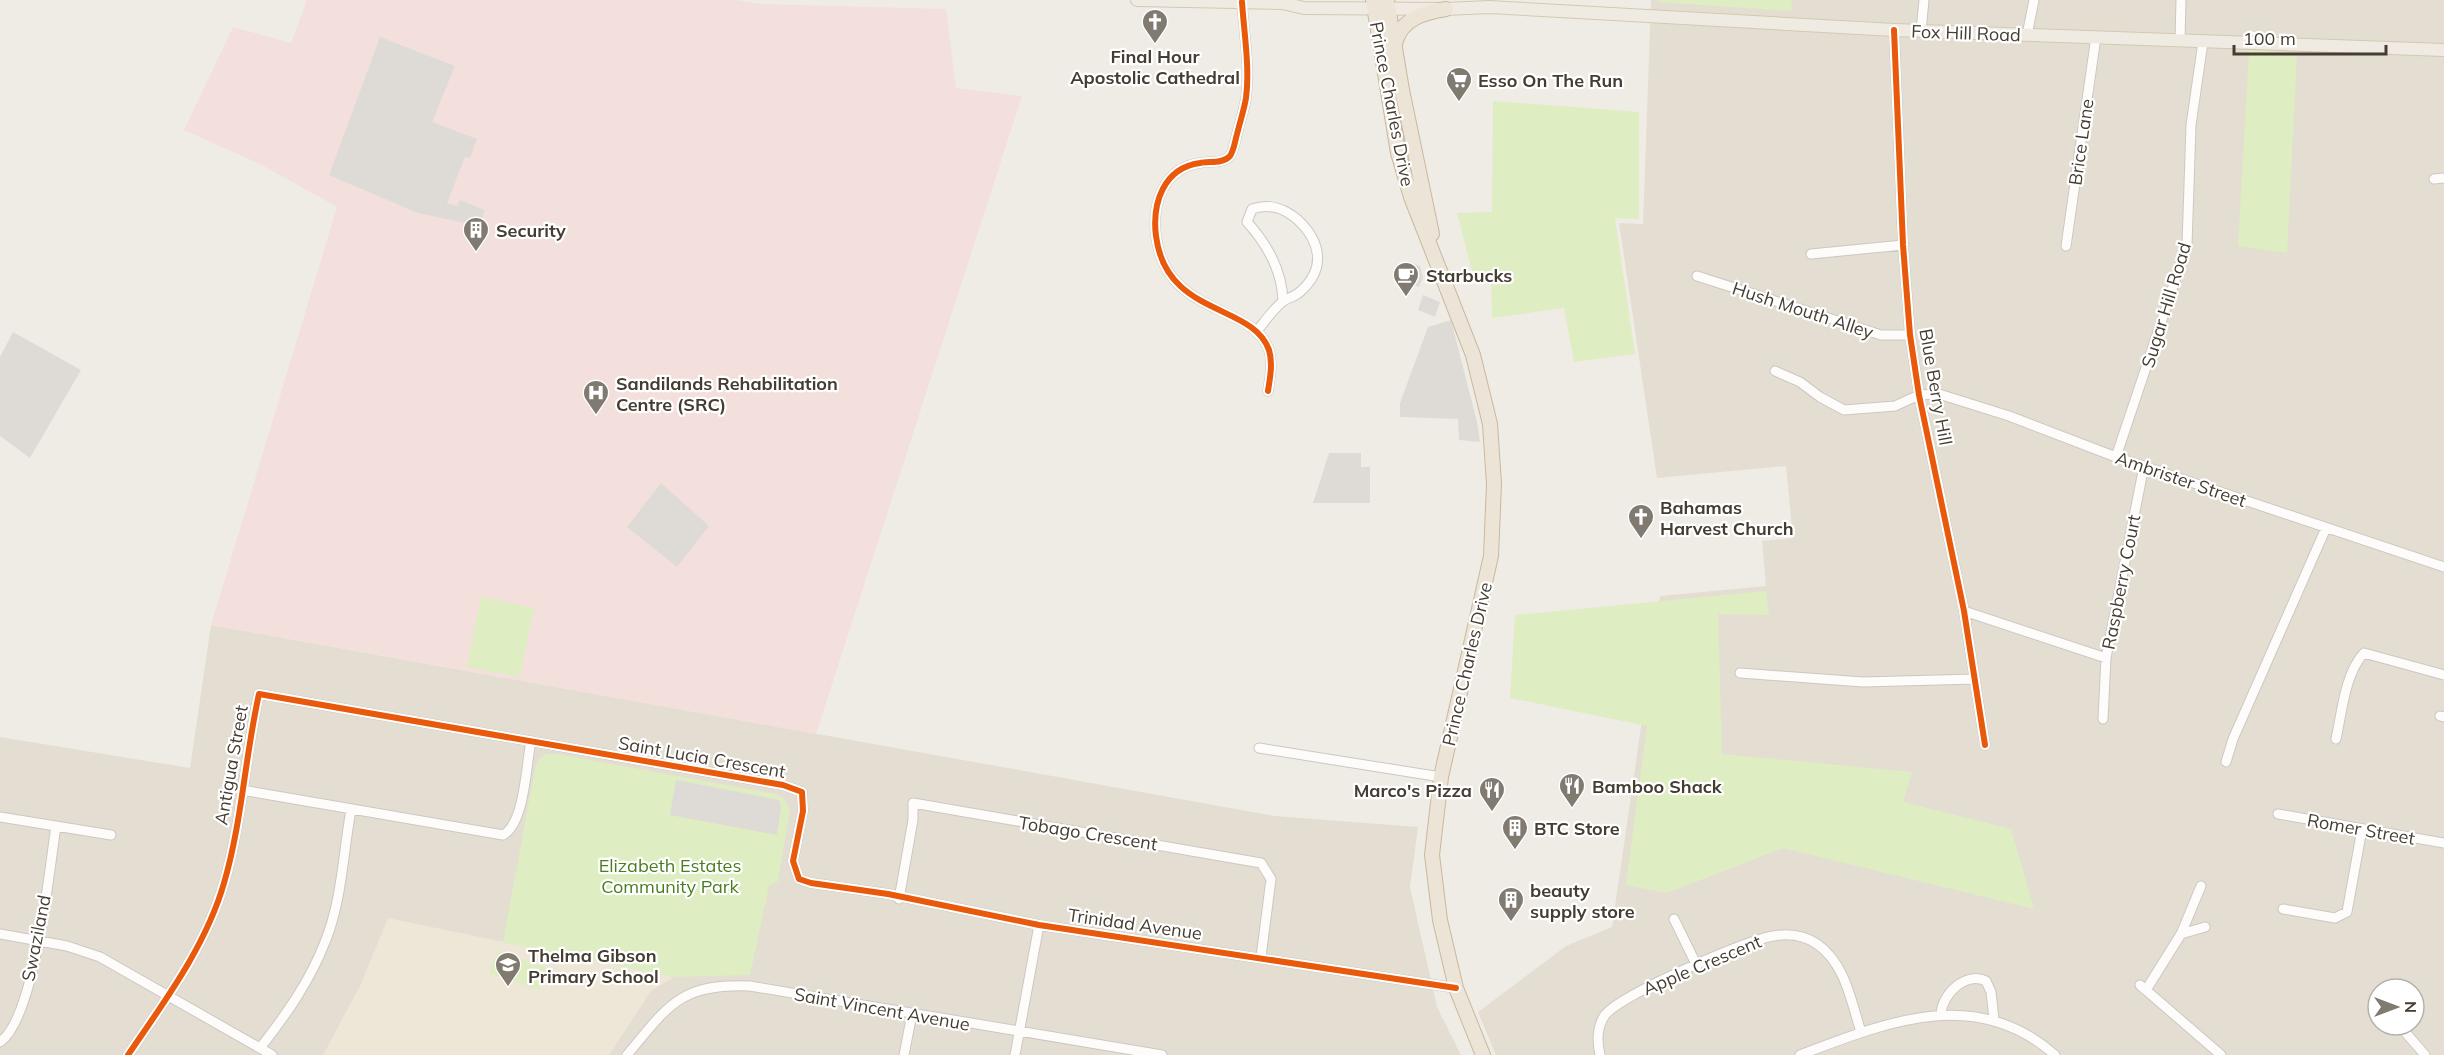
<svg xmlns="http://www.w3.org/2000/svg" width="2444" height="1055" viewBox="0 0 2444 1055" font-family="Mulish,sans-serif">
<rect width="100%" height="100%" fill="#efece6"/>
<path fill="#e4ded2" fill-rule="evenodd" d="M1651 0H2444V1055H1496L1478 1012 1566 946 1612 927 1660 596 1766 586 1762 541 1793 538 1786 466 1657 478 1619 223 1643 224ZM2378 989H2414V1025H2378Z
M211 625 1275 816 1418 827 1410 887 1437 1007 1461 1055H0V737L190 768Z"/>
<path fill="#eee6d7" d="M388 918 674 977 651 991 609 1055H323L361 984Z"/>
<path fill="#f3e0dc" d="M307 0H737L761 4 946 9 956 88 1022 96 816 734 211 625 337 207 260 164 184 130 233 27 291 43Z"/>
<path fill="#deedc2" d="M1658 0H1792L1791 11 1657 2Z
M2249 50 2297 53 2287 253 2238 246Z
M1493 101 1639 112V219L1615 218 1635 354 1574 362 1564 308 1492 318 1491 274 1472 271 1457 213 1492 212Z
M1766 591 1769 615 1718 614 1722 754 1912 772 1903 802 2011 829 2034 909 1783 848 1667 893 1626 885 1647 726 1510 698 1515 615Z
M481 597 534 608 520 677 467 667Z
M546 754H557L776 794C786 798 790 805 789 816L778 881 769 886 750 975 674 977 503 942 535 769 539 759Z
M497 951 547 968 539 990 489 973Z"/>
<path fill="#dedbd6" d="M380 37 455 66 432 122 477 139 470 158 465 157 447 203 457 206 460 200 485 210 479 226 418 213 329 175Z
M1407 261 1420 266 1423 278 1419 287 1408 283 1410 277 1402 274Z
M1423 295 1440 302 1435 317 1418 310Z
M1451 320 1477 422 1480 442 1459 440 1458 419 1400 417V403L1428 327Z
M13 332 81 370 30 458 0 436V357Z
M1329 453H1361V467H1370V503H1313Z
M661 483 709 526 677 567 627 527Z
M676 780 779 800 781 807 777 835 670 815Z"/>
<g fill="none" stroke-linecap="round" stroke-linejoin="round">
<defs>
<path id="minor" d="M1242 2C1244 33 1250 68 1246 98 1244 110 1240 122 1237 134 1235 141 1234 150 1230 156 1223 164 1209 161 1200 163 1163 168 1152 204 1156 236 1166 317 1253 303 1269 350 1273 363 1270 378 1268 391
M1894 30 1903 245 1910 335 1919 395 1964 611 1985 745
M1921 31 1924 0
M2027 35 2034 0
M2180 41 2181 0
M2434 179 2444 178
M2066 246 2096 37
M1811 254 1903 245
M1697 276 1881 335H1910
M1257 331C1265 321 1272 311 1281 303 1286 298 1295 297 1301 291 1326 268 1321 242 1298 220 1284 208 1270 203 1252 209L1247 222C1267 244 1282 271 1283 301
M1775 371 1800 382 1820 397 1844 410 1895 406 1919 395 1939 394 2009 416 2116 457 2444 567
M2116 457 2187 245 2191 125 2203 42
M1964 611 2106 658 2144 466
M1740 673 1863 682 1975 679
M2440 716 2444 717
M2103 719 2106 658
M2336 739C2342 712 2345 673 2364 653L2444 675
M1259 748 1441 777
M2226 762 2233 739 2326 528
M242 790 503 835C525 823 526 765 531 741
M2278 814 2444 843
M0 817 111 835
M899 899 913 820V803L1261 863 1271 879 1261 957
M2283 909 2335 918 2347 912 2362 829
M1674 919 1697 966
M0 934 67 946 100 957 272 1055
M2181 934 2205 927
M2140 985 2221 1055
M2146 990 2181 934 2201 886
M1941 1014C1942 994 1966 971 1986 981L1991 992 1994 1019
M2399 1025 2425 1055
M0 1042C35 1018 49 871 56 826
M260 1048C286 1015 310 981 325 942 342 901 343 853 351 810
M128 1055C164 1002 206 946 224 883 242 822 245 756 259 694L783 785 802 792 803 811 793 861 799 879 811 883 888 894 1039 925 1456 988
M627 1055C668 1006 680 983 750 986L1162 1055
M904 1055 912 1014
M1015 1055 1039 925
M1600 1055C1597 1042 1597 1026 1605 1015 1620 995 1746 940 1773 936 1789 933 1804 935 1817 944 1845 963 1851 1001 1861 1032
M1800 1055C1887 1022 1976 985 2055 1055"/>
<path id="major" d="M1137 0 1282 3 1304 8 1446 9 1489 7 1894 30 2444 50"/>
<path id="highway" d="M1373 0 1398 153 1411 197 1473 355 1490 424 1494 484 1491 556 1441 777 1432 855 1440 920 1456 988 1483 1055
M1387 0 1402 90 1432 234
M1395 44C1400 19 1425 12 1446 9"/>
</defs>
<use href="#minor" stroke="#cbc8c2" stroke-width="11"/>
<use href="#major" stroke="#d4c8b1" stroke-width="14"/>
<use href="#highway" stroke="#cab89e" stroke-width="16"/>
<use href="#minor" stroke="#fdfcfb" stroke-width="9"/>
<use href="#major" stroke="#f0ebe2" stroke-width="12"/>
<use href="#highway" stroke="#ece4d7" stroke-width="14"/>
<defs>
<path id="cycleway" d="M1242 2C1244 33 1250 68 1246 98 1244 110 1240 122 1237 134 1235 141 1234 150 1230 156 1223 164 1209 161 1200 163 1163 168 1152 204 1156 236 1166 317 1253 303 1269 350 1273 363 1270 378 1268 391
M1894 30 1903 245 1910 335 1919 395 1964 611 1985 745
M128 1055C164 1002 206 946 224 883 242 822 245 756 259 694L783 785 802 792 803 811 793 861 799 879 811 883 888 894 1039 925 1456 988"/>
</defs>
<use href="#cycleway" stroke="#fff" stroke-width="10"/>
<use href="#cycleway" stroke="#e8590c" stroke-width="6"/>
</g>
<defs>
<symbol id="church-pin" viewBox="-11 -11 22 30"><path d="M0 17L-7.5 6A9.5 9.5 0 1 1 7.5 6Z" fill="#807a71" stroke="#fff"/><path d="M-1.2-6h2.4v3.5h3.3v2.4h-3.3V6h-2.4V-.1h-3.3v-2.4h3.3Z" fill="#fff"/></symbol>
<symbol id="supermarket-pin" viewBox="-11 -11 22 30"><path d="M0 17L-7.5 6A9.5 9.5 0 1 1 7.5 6Z" fill="#807a71" stroke="#fff"/><path d="M-6-5.5h2.5l.6 2H6L4.5 2H-2.5L-4.4-4H-6ZM-1.5 3.2a1.3 1.3 0 1 0 .1 0ZM3 3.2a1.3 1.3 0 1 0 .1 0Z" fill="#fff"/></symbol>
<symbol id="building-pin" viewBox="-11 -11 22 30"><path d="M0 17L-7.5 6A9.5 9.5 0 1 1 7.5 6Z" fill="#807a71" stroke="#fff"/><path d="M-4-6H4V6H1V3H-1V6H-4ZM-2.5-4.3h1.7v1.8h-1.7ZM.8-4.3h1.7v1.8H.8ZM-2.5-1h1.7V.8h-1.7ZM.8-1h1.7V.8H.8Z" fill="#fff"/></symbol>
<symbol id="cafe-pin" viewBox="-11 -11 22 30"><path d="M0 17L-7.5 6A9.5 9.5 0 1 1 7.5 6Z" fill="#807a71" stroke="#fff"/><path d="M-5.5-4.5H6V0H3Q3 3.5 0 3.5H-2.5Q-5.5 3.5-5.5 0ZM3-3.2v2h1.7v-2ZM-6 4.5H4V6H-6Z" fill="#fff"/></symbol>
<symbol id="hospital-pin" viewBox="-11 -11 22 30"><path d="M0 17L-7.5 6A9.5 9.5 0 1 1 7.5 6Z" fill="#807a71" stroke="#fff"/><path d="M-5-5h3v3.5h4V-5h3V5h-3V1.5h-4V5h-3Z" fill="#fff"/></symbol>
<symbol id="restaurant-pin" viewBox="-11 -11 22 30"><path d="M0 17L-7.5 6A9.5 9.5 0 1 1 7.5 6Z" fill="#807a71" stroke="#fff"/><path d="M-5-6h1v4h1v-4h1v4h1v-4h1v5L-1.5 .5V6h-2V.5L-5-1ZM5-6V6H3V1.5H1.5Q1.5-4 5-6Z" fill="#fff"/></symbol>
<symbol id="school-pin" viewBox="-11 -11 22 30"><path d="M0 17L-7.5 6A9.5 9.5 0 1 1 7.5 6Z" fill="#807a71" stroke="#fff"/><path d="M0-5L7-2L0 1L-7-2ZM-4 1L0 2.5L4 1V4Q0 6-4 4Z" fill="#fff"/></symbol>
</defs>
<g fill-rule="evenodd">
<use href="#church-pin" x="1140" y="7" width="30" height="40"/>
<use href="#supermarket-pin" x="1444" y="65" width="30" height="40"/>
<use href="#building-pin" x="461" y="215" width="30" height="40"/>
<use href="#cafe-pin" x="1391" y="260" width="30" height="40"/>
<use href="#hospital-pin" x="581" y="378" width="30" height="40"/>
<use href="#church-pin" x="1626" y="502" width="30" height="40"/>
<use href="#restaurant-pin" x="1557" y="771" width="30" height="40"/>
<use href="#restaurant-pin" x="1477" y="775" width="30" height="40"/>
<use href="#building-pin" x="1500" y="813" width="30" height="40"/>
<use href="#building-pin" x="1496" y="885" width="30" height="40"/>
<use href="#school-pin" x="493" y="950" width="30" height="40"/>
</g>
<g text-anchor="middle" dominant-baseline="central" stroke-width="4.5" stroke-linejoin="round" paint-order="stroke">
<g font-size="18" fill="#453d32" stroke="#fff">
<text transform="translate(1966 33) rotate(2)">Fox Hill Road</text>
<text transform="translate(1392 104) rotate(79)">Prince Charles Drive</text>
<text transform="translate(2081 142) rotate(-82)">Brice Lane</text>
<text transform="translate(2166 305) rotate(-73)">Sugar Hill Road</text>
<text transform="translate(1803 310) rotate(18)">Hush Mouth Alley</text>
<text transform="translate(1936 387) rotate(80)">Blue Berry Hill</text>
<text transform="translate(2181 479) rotate(19)">Ambrister Street</text>
<text transform="translate(2121 582) rotate(-79)">Raspberry Court</text>
<text transform="translate(1467 664) rotate(-77)">Prince Charles Drive</text>
<text transform="translate(702 757) rotate(10)">Saint Lucia Crescent</text>
<text transform="translate(231 765) rotate(-80)">Antigua Street</text>
<text transform="translate(2361 829) rotate(10)">Romer Street</text>
<text transform="translate(1088 833) rotate(9)">Tobago Crescent</text>
<text transform="translate(1135 924) rotate(8)">Trinidad Avenue</text>
<text transform="translate(36 938) rotate(-79)">Swaziland</text>
<text transform="translate(1702 965) rotate(-23)">Apple Crescent</text>
<text transform="translate(882 1009) rotate(10)">Saint Vincent Avenue</text>
</g>
<g font-size="18" font-weight="bold" fill="#453d32" stroke="#fff" text-anchor="start">
<text x="1155" y="56" text-anchor="middle">Final Hour<tspan x="1155" dy="21">Apostolic Cathedral</tspan></text>
<text x="1478" y="80">Esso On The Run</text>
<text x="496" y="230">Security</text>
<text x="1426" y="275">Starbucks</text>
<text x="616" y="383">Sandilands Rehabilitation<tspan x="616" dy="21">Centre (SRC)</tspan></text>
<text x="1660" y="507">Bahamas<tspan x="1660" dy="21">Harvest Church</tspan></text>
<text x="1592" y="786">Bamboo Shack</text>
<text x="1472" y="790" text-anchor="end">Marco's Pizza</text>
<text x="1534" y="828">BTC Store</text>
<text x="1530" y="890">beauty<tspan x="1530" dy="21">supply store</tspan></text>
<text x="528" y="955">Thelma Gibson<tspan x="528" dy="21">Primary School</tspan></text>
</g>
<g font-size="18" fill="#497d1f" stroke="#fff">
<text x="670" y="865">Elizabeth Estates<tspan x="670" dy="21">Community Park</tspan></text>
</g>
</g>
<g transform="translate(2396 1007) rotate(90)"><circle r="28" fill="#ffffff" stroke="#b5b1ad" stroke-width="1.5"/>
<path d="M0-4.5L10 22L0 15L-10 22Z" fill="#807a71"/>
<text y="-9" font-size="16" font-weight="bold" text-anchor="middle" fill="#453d32">N</text>
</g>
<path d="M2234 45v9h152v-9" fill="none" stroke="#453d32" stroke-width="3"/>
<text x="2243" y="45" font-size="18" fill="#453d32" stroke="#ffffff" stroke-width="4.5" paint-order="stroke">100 m</text>
</svg>
